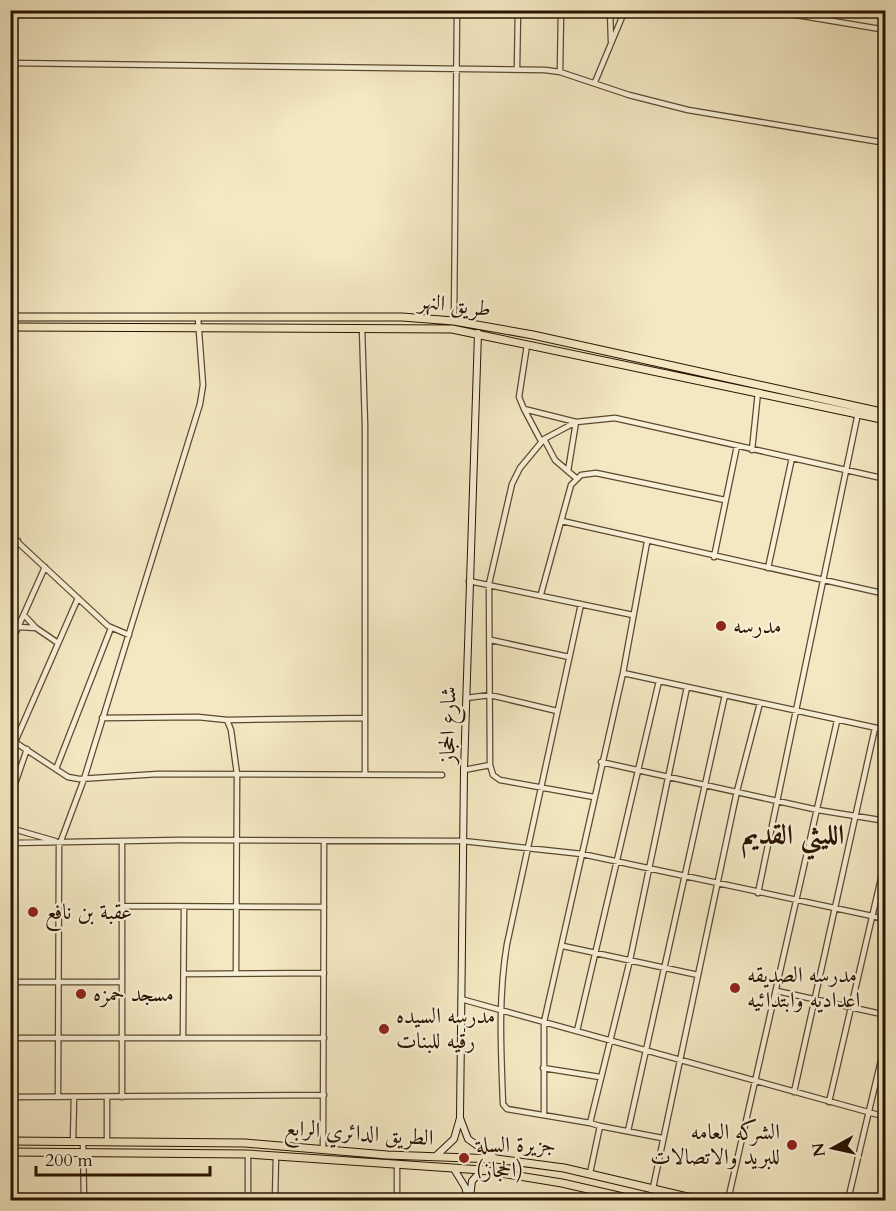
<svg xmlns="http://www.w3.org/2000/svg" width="896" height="1211" viewBox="0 0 896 1211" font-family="Cardo,Amiri,serif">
<rect width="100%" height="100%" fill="#f3e8c2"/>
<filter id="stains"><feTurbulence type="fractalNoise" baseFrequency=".00333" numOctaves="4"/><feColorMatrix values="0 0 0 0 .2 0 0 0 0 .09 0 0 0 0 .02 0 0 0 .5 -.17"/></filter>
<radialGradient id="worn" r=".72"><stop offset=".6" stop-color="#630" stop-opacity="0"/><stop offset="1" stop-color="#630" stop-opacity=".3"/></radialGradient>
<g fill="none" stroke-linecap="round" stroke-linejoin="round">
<defs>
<path id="street" d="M610 10 611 41
M767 10 886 30
M10 63 545 70 560 72 629 95 688 110 886 143
M517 68 518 10
M560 72 561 10
M595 82 625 10
M454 321 457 10
M362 328 365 425V774
M527 345 519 397 524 409 576 422 568 471
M524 409 541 441
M544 439 555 460 576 478
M752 450 758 392
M562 521 886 594
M10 535 108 626 129 635
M10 553 18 541
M714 557 737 446
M768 568 792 458
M469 581 633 615
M880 592 886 565
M541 594 571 485 581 475 596 473 725 500
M581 604 507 944C498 996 501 1051 503 1104L507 1109 590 1123
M24 615 36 628 58 643
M19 627 36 628
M491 640 569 657
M10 645 45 567
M623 673 886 730
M466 698 490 695 557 711
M102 718 198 717 227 720 231 730 237 774 236 973
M227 720 364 718
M10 739 68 777 79 779 158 774 442 775
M15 742 78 598
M601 762 818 810 886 821
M56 769 111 628
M464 770 490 765
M594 797 500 780 493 775 490 765 489 584 512 484 520 468 544 439 576 422 615 418 886 479
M10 798 27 749
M10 828 55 841
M122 842V1097
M10 843 179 840 463 841 582 854 886 919
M758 893 858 413
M122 906 324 907
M563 946 698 975
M184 974 324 973
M10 982H122
M777 991 886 1015
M461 999 886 1117
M577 1031 659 681
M183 1037 184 907
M10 1038H324
M543 1068 600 1077
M794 1092 875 728
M10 1097 324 1095
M58 1097 59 846 84 779 200 404 203 385 198 318
M107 1097V1142
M829 1102 886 857
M544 1115V1022L623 673 647 542
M600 1126 662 1138
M628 1131 725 695
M73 1142 74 1097
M83 1142 84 1200
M323 1149 324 842
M248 1154V1200
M590 1173 600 1126 590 1123 630 960 687 687
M653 1188 737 791 760 703
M275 1200 276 1156
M397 1200V1164
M728 1200 837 721
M848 1200 886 1039"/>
<path id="secondary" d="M460 1118 468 1139 495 1158
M437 1155 454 1139 460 1118 464 770 478 333
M454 1169 465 1187 469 1200
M470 1197 472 1181 482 1170"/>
<path id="primary" d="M10 317H402L454 321 533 335 886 413
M10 327 452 329 886 420
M10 1141 245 1143 387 1155 496 1159 564 1168 700 1200
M10 1152 248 1154 482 1170 562 1183 636 1200"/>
</defs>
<use href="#street" stroke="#5c4830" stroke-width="7"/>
<use href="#secondary" stroke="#291300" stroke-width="8"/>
<use href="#primary" stroke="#291300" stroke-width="9"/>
<use href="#street" stroke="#f7f0d7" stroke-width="4.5"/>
<use href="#secondary" stroke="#f7f0d7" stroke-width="6"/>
<use href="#primary" stroke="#f3e8c2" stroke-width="7"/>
</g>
<g fill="#8f2418" stroke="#f7f0d7" stroke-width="2">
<circle cx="721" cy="626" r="6"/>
<circle cx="33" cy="912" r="6"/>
<circle cx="735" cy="988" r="6"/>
<circle cx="81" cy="994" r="6"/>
<circle cx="384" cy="1029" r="6"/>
<circle cx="792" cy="1145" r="6"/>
<circle cx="464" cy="1158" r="6"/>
</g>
<g text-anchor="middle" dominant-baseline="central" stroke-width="4.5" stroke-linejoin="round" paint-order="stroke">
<g font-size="22" fill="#291300" stroke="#f7f0d7">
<text transform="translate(455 305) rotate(7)">طريق النهر</text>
<text transform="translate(448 725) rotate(-89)">شارع الحجاز</text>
<text transform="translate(359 1133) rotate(4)">الطريق الدائري الرابع</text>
</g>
<g font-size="22" fill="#291300" stroke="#f7f0d7" text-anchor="start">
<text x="733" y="626">مدرسه</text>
<text x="45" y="912">عقبة بن نافع</text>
<text x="747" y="975">مدرسه الصديقه<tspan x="747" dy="25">اعداديه وابتدائيه</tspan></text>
<text x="93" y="994">مسجد حمزه</text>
<text x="396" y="1016">مدرسه السيده<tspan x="396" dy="25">رقيه للبنات</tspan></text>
<text x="780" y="1132" text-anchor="end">الشركه العامه<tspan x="780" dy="25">للبريد والاتصالات</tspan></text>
<text x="476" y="1145">جزيرة السلة<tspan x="476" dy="25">(الحجاز)</tspan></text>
</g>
<g font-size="28" font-weight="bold" fill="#291300" stroke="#f7f0d7">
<text x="793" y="835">الليثي القديم</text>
</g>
</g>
<rect width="896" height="1211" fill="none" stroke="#f3e8c2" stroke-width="36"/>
<rect x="12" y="12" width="872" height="1187" fill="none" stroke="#291300" stroke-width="3"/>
<rect x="18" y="18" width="860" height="1175" fill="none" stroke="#291300" stroke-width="1.5"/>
<g transform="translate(833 1148) rotate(262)" stroke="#f7f0d7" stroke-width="4.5" paint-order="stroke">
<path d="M0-4.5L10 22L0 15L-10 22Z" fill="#291300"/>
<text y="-9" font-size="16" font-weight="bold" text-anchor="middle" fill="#291300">N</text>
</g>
<path d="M36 1166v9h174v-9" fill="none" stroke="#291300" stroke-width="3"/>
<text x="45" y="1166" font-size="18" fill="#291300" stroke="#f7f0d7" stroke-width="4.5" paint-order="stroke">200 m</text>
<rect width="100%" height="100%" filter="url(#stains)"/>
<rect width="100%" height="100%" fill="url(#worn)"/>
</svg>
